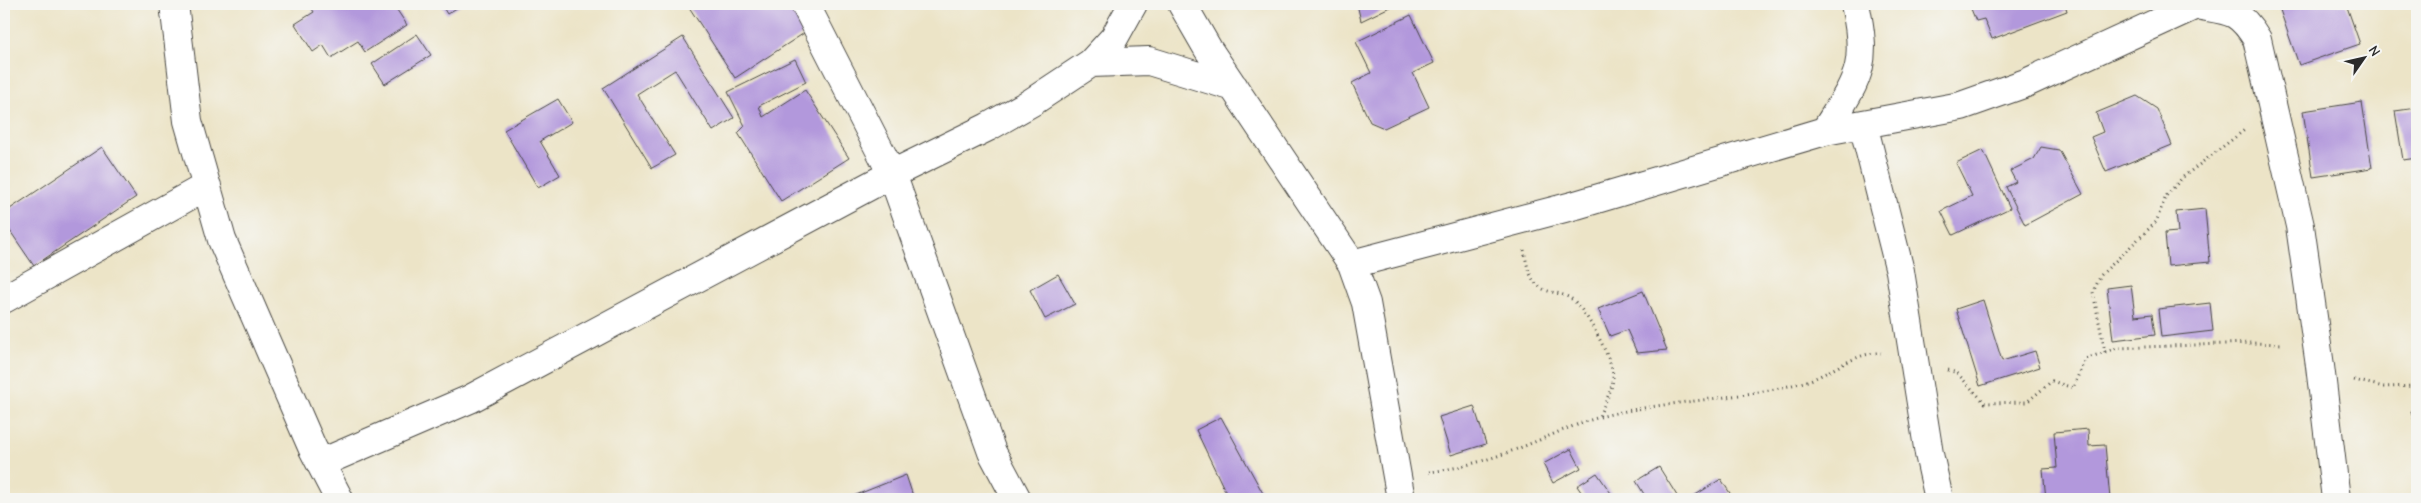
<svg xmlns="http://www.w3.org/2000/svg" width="2421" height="503" viewBox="0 0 2421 503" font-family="'Comic Neue',sans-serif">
<rect width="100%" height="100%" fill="#f6f6f2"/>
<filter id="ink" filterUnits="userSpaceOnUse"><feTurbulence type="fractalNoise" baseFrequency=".02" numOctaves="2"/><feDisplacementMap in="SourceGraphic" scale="10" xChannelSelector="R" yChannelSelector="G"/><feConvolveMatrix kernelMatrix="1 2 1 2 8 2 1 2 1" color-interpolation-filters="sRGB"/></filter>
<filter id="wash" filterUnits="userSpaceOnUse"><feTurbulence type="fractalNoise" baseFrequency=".0096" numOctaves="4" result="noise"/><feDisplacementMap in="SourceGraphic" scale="20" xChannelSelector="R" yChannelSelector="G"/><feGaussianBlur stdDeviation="1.12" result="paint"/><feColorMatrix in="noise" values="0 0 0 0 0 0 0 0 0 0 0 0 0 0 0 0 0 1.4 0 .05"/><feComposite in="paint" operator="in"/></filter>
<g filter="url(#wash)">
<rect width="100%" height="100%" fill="#ece4c7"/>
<g id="blocks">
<path fill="#b298dc" d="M309 4H393L407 25 365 52 358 41 331 58 323 45 313 52 295 24 314 12Z
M441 4H463L447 14Z
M687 4H796L812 28 735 78Z
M1357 4H1396L1361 21Z
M1969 4H2065L2067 11 1992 39 1984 19 1976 21Z
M2299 4H2346L2360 44 2299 65 2280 10Z
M1411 15 1434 63 1413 73 1429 107 1384 128 1370 122 1352 83 1371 73 1356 42Z
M417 34 431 55 385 84 372 64Z
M683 37 734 118 713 131 675 70 637 94 675 155 652 168 603 88Z
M795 59 806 82 759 106 763 117 805 90 849 158 781 201 738 133 745 126 728 92Z
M2137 96 2157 109 2172 145 2106 172 2091 137 2103 132 2096 113Z
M558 99 572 122 540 141 560 175 538 188 504 130Z
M2362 102 2372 168 2313 177 2303 111Z
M2417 108V158L2403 160 2395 111Z
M102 147 136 197 34 266 4 222V213Z
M2041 147 2059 150 2083 194 2025 225 2006 187 2016 182 2010 171 2034 159Z
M1983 150 2010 208 1953 235 1941 211 1972 196 1956 163Z
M2205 209 2210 262 2168 266 2165 233 2178 232 2176 212Z
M1058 274 1075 304 1045 319 1030 290Z
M2131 285 2135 316 2152 314 2155 335 2113 340 2107 288Z
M1643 291 1667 350 1637 353 1627 330 1610 336 1598 309Z
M1983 300 2002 361 2035 351 2040 367 1980 386 1956 309Z
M2210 303 2213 331 2161 337 2158 309Z
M1474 406 1486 444 1451 455 1439 417Z
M2417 410V430L2411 412Z
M1221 417 1265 497 1260 499H1229L1196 430Z
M2088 429 2089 446 2105 445 2110 499H2046L2043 469 2057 468 2054 432Z
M1571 449 1581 468 1553 483 1543 464Z
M1659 467 1679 499H1647L1636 481Z
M1597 473 1615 499H1586L1577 486Z
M906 475 914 499H846Z
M1721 479 1733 498 1689 499Z"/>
</g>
</g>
<g filter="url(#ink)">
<use href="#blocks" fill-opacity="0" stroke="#484742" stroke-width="1"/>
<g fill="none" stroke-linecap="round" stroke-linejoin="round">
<defs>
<path id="minor" d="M174 4 188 121 222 240 312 447 339 499
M805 4 892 174 992 452 1017 499
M1182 4 1208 49 1352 264 1366 303 1401 499
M2196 5C2229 11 2238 8 2257 39L2300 226 2320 366 2336 499
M1091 63 1149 61 1234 87
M1863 124 1900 271 1929 454 1939 499
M1825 131C1858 78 1869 68 1855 4
M1352 264 1576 205 1825 131 1961 106 2026 83 2198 4
M4 299 207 186
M321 463 470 399 892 174 988 127 1032 102 1091 63 1114 38 1133 4"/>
</defs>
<use href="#minor" stroke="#484742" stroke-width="30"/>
<path stroke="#484742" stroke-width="3" stroke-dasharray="1 4" stroke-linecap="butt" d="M1524 250C1527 266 1530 286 1548 291 1555 293 1563 294 1570 298 1584 305 1614 362 1613 377 1613 390 1603 405 1599 417
M2105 352 2093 292 2101 275 2156 222 2166 196 2183 177 2246 129
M1948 370 1957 373 1985 403 2027 402 2052 381 2073 388 2085 359 2117 348 2251 343 2284 344
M2354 380 2384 387 2417 386
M1429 472C1454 469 1481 462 1506 453 1543 440 1578 421 1616 413 1679 400 1742 399 1804 382 1827 376 1857 351 1881 353"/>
<use href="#minor" stroke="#fff" stroke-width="28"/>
</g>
</g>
<rect width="2421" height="503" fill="none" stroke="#f6f6f2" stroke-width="20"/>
<g transform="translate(2364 58) rotate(56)" stroke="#f6f6f2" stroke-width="4" paint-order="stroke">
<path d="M0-4L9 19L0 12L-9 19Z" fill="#2b2b2b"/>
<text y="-8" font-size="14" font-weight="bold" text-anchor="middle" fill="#2b2b2b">N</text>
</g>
</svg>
